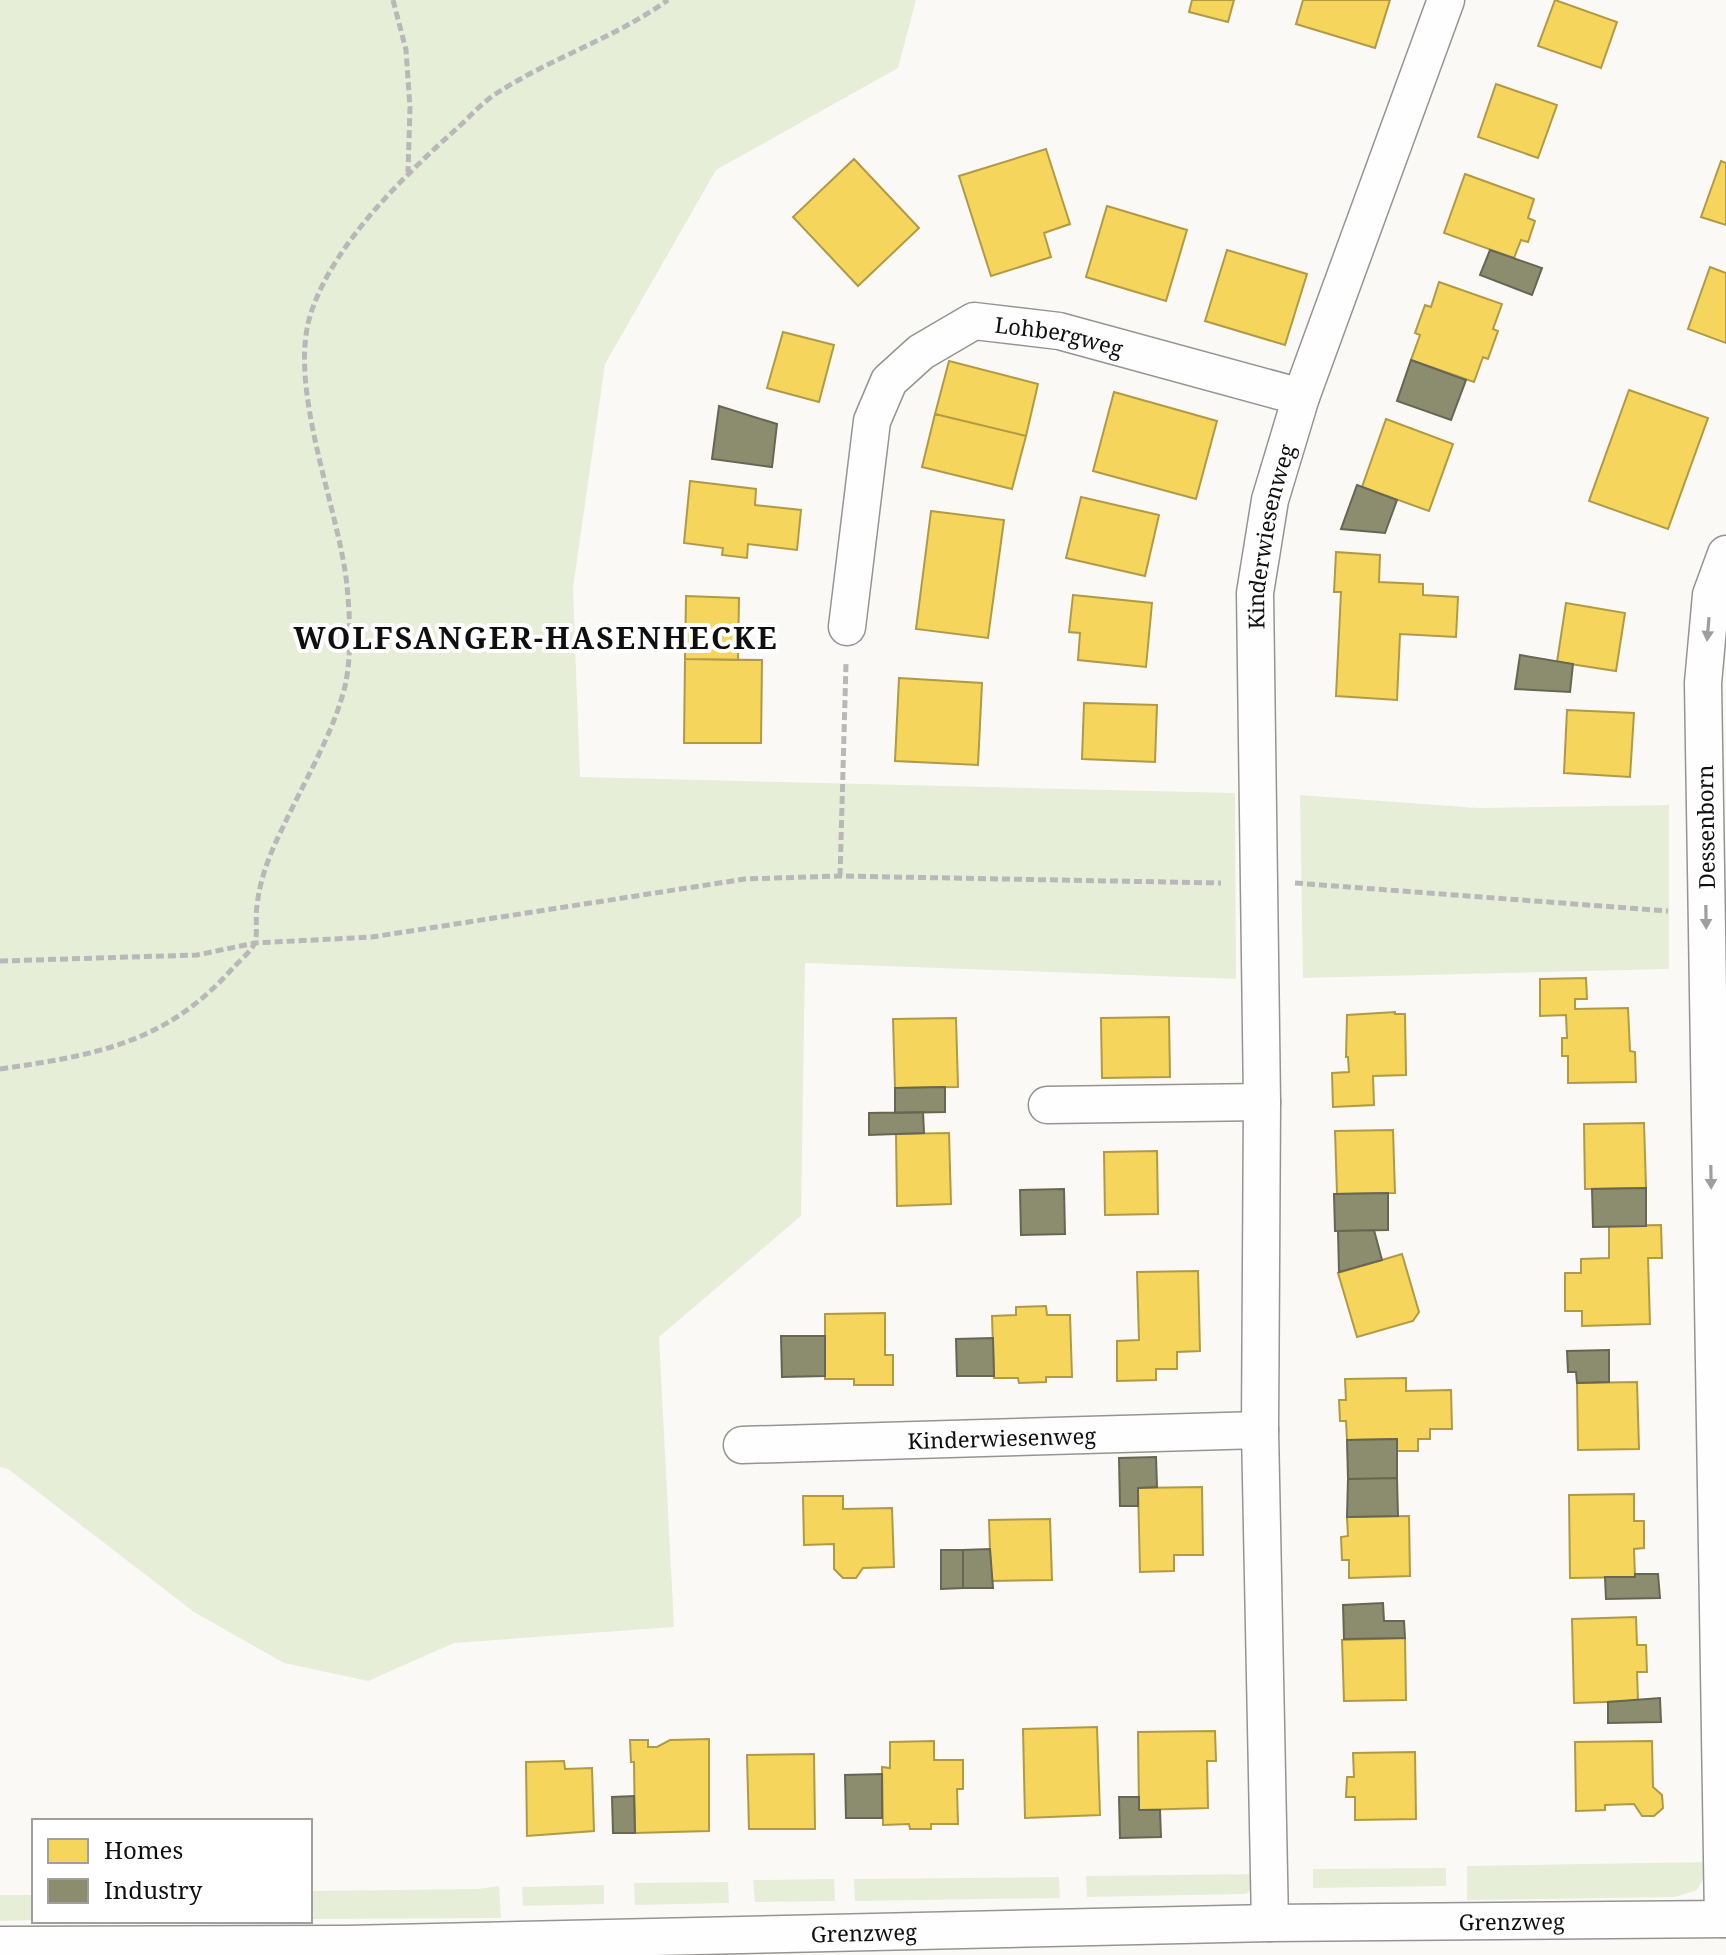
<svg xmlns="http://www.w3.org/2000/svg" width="1726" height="1955" viewBox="0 0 1726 1955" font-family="'Noto Serif',serif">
<rect width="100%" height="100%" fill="#fbf9f6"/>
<path fill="#e7eed8" d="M0 0H916L898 68 716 170 605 364 573 588 580 777 1235 793 1236 979 805 963 801 1216 659 1337 674 1627 454 1643 368 1681 284 1663 194 1612 8 1469 0 1467Z
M1300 795 1478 808 1669 805V969L1303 978Z
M1707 1862 1706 1874 1697 1890 1675 1897 1467 1900V1866Z
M1446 1868V1886L1313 1888V1869Z
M1256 1874 1254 1887 1246 1894 1087 1897 1086 1876Z
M1059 1877 1060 1898 855 1901 854 1879Z
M834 1879 835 1901 755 1902 753 1880Z
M728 1882 729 1903 635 1905 634 1883Z
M604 1885V1904L523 1906 522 1887Z
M499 1886 501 1918 310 1919V1891L478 1889Z
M0 1895H34V1920L0 1921Z"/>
<path fill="#f6d55c" stroke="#b19a45" stroke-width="2" d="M1192 0H1234L1228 22 1189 12Z
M1303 0H1390L1375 48 1296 24Z
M1555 0 1617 22 1601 68 1538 46Z
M1496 84 1557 105 1538 158 1478 137Z
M1046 149 1070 224 1044 233 1051 257 991 276 959 176Z
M854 159 919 228 858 286 793 217Z
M1721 161 1726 163V225L1701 217Z
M1465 174 1534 199 1528 218 1535 221 1528 242 1521 240 1514 258 1444 233Z
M1107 206 1187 230 1166 301 1086 277Z
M1227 250 1307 274 1285 345 1205 321Z
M1710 267 1726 273V343L1688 329Z
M1439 282 1502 304 1493 329 1498 331 1488 359 1483 357 1474 382 1411 360 1420 335 1415 333 1425 305 1431 307Z
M783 332 834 345 819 402 767 388Z
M949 361 1038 384 1026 436 935 414Z
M1629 390 1708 418 1668 529 1589 501Z
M1114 392 1217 421 1196 499 1093 471Z
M935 414 1026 436 1012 489 922 467Z
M1386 419 1453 444 1429 511 1362 487Z
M690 481 756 489 755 505 801 510 797 550 748 544 747 558 722 555 723 548 684 543Z
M1081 497 1159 515 1145 576 1066 558Z
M931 511 1004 520 988 638 916 629Z
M1336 552 1380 555 1379 582 1423 584V595L1458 597 1456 637 1400 634 1397 700 1336 696 1341 592H1334Z
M1073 595 1152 603 1146 667 1078 660 1080 633 1069 632Z
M686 596 739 598 738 660 685 659Z
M1566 603 1625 613 1616 671 1557 662Z
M685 659 762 660 761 743H684Z
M899 678 982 683 978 765 895 761Z
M1084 703 1157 705 1155 762 1082 759Z
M1567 710 1634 713 1630 777 1564 773Z
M1586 978 1587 999H1575V1009L1628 1008 1630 1051 1635 1052 1636 1082 1568 1083V1056H1562V1038H1567L1566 1015 1540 1016V979Z
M1395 1012V1014H1405L1406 1075 1373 1076 1374 1105 1333 1107 1332 1073 1349 1072 1348 1057H1346L1347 1015Z
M1169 1017 1170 1077 1102 1078 1101 1018Z
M956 1018 958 1087 895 1088 893 1019Z
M1644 1123 1646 1188 1585 1189 1584 1124Z
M1393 1130 1395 1193 1337 1194 1335 1131Z
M949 1133 951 1204 897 1206 896 1134Z
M1157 1151 1158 1214 1105 1215 1104 1152Z
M1661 1225 1662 1258H1648L1650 1324 1582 1326V1311H1565V1273H1581V1259L1609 1258V1226Z
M1402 1254 1419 1312 1413 1321 1357 1337 1338 1273Z
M1198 1271 1200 1351 1177 1352V1369H1156V1380L1117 1381V1341L1139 1340 1137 1272Z
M1046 1306 1047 1315H1070L1072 1377H1046V1382L1019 1383 1018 1378H994L992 1316 1016 1315V1307Z
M885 1313V1355H893V1385H854V1379H825V1314Z
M1406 1378V1391L1451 1390 1452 1429H1430V1439H1418V1451H1397V1439L1347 1440 1346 1421H1340L1339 1400H1346L1345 1379Z
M1637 1382 1639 1449 1578 1450 1577 1383Z
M1202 1487 1203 1555H1174V1571L1140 1572 1138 1488Z
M1634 1494V1521H1644V1548L1634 1549 1635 1577 1570 1578 1569 1495Z
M803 1496H843V1509L892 1508 894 1567 863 1568 856 1578H843L834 1569V1544L804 1545Z
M1409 1516 1410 1576 1349 1578V1560H1342L1341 1537 1348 1536 1347 1517Z
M1050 1519 1052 1580 991 1581 989 1520Z
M1636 1617 1637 1645H1646L1647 1672H1637L1638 1701 1574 1703 1572 1619Z
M1405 1638 1406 1700 1344 1701 1342 1640Z
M1097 1727 1100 1815 1025 1818 1023 1729Z
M1215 1731 1216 1761H1207L1208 1808 1139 1810 1138 1732Z
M709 1739V1831L635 1833 634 1762H631L630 1740H648V1747H657L670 1740Z
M934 1741V1760H963V1789H957L958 1824H931V1829H910L909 1824 883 1825 882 1767 890 1768V1742Z
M1652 1741 1653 1787 1662 1795 1663 1808 1654 1816H1642L1634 1804 1605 1805V1810L1576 1811 1575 1742Z
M1415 1752 1416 1819 1355 1820V1797H1346L1347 1777H1354L1353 1753Z
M814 1754 815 1829H749L747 1755Z
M564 1761 565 1769 592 1768 594 1831 527 1836 526 1762Z"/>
<path fill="#8c8c6e" stroke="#666652" stroke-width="2" d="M1490 250 1542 268 1532 295 1480 275Z
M1411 360 1466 380 1451 420 1397 401Z
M719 406 777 424 772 467 712 459Z
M1357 485 1397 500 1385 533 1341 529Z
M1520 655 1573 664 1570 692 1515 689Z
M945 1087V1112L895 1113V1088Z
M923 1112 924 1133 869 1135V1113Z
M1646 1188V1226L1593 1227 1592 1189Z
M1064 1189 1065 1234 1021 1235 1020 1190Z
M1388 1193V1230L1335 1231 1334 1194Z
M1374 1230 1382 1260 1339 1272 1338 1231Z
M781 1336H825V1376L782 1377Z
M993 1338 994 1376H957L956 1339Z
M1609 1350V1382L1577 1383 1576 1372H1568L1567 1351Z
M1397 1439V1478L1348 1479 1347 1440Z
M1156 1457 1157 1487 1138 1488V1506H1120L1119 1458Z
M1397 1478 1398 1516 1347 1517 1348 1479Z
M990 1549 993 1588H963V1550Z
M941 1550H963V1588L941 1589Z
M1635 1574H1658L1660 1598 1606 1599 1605 1577H1635Z
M1383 1603 1384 1621H1404L1405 1638 1344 1639 1343 1605Z
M1660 1698 1661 1722 1608 1723V1702Z
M882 1774V1818H846L845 1775Z
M634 1796 635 1833H613L612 1797Z
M1119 1797H1139V1810H1160L1161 1837 1120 1838Z"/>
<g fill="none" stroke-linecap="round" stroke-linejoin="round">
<defs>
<g id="minor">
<path id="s1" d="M847 627 872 421 889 381 921 352 974 321 1059 331 1301 397"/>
<path d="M1047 1105 1262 1102"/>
<path id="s2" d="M742 1445 1260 1430"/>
<path d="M1723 1919 1703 683 1711 595 1726 554"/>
<path id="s3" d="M1270 1923 1260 1430 1262 1102 1255 593 1270 500 1301 397 1446 0"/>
<path id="s4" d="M0 1945 347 1944 1270 1923 1726 1919"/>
</g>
</defs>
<use href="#minor" stroke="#959493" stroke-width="39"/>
<path stroke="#b9b8b8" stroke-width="5" stroke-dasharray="8 4" stroke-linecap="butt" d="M393 0 406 50 410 108 408 172
M840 876 846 664
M1295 883 1668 911
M0 961 197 955 255 943 372 937 745 879 840 876 1221 883
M0 1069C95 1055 165 1044 232 969 238 962 252 951 255 942 258 932 255 917 257 906 260 877 271 851 284 825 304 782 334 732 345 686 352 655 350 617 347 586 339 507 285 384 312 310 335 243 402 178 454 131 468 119 481 103 497 93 551 58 615 38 668 0"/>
<use href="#minor" stroke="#fefefe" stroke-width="36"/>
</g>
<defs><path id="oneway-solid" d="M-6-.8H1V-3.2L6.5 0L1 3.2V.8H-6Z" transform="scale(2)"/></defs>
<g fill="#9e9e9e">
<use href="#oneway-solid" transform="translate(1708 629) rotate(95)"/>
<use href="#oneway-solid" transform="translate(1706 917) rotate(89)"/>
<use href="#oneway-solid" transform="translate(1711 1177) rotate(89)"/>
</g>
<g text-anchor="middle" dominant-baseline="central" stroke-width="8" stroke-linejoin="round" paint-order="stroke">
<g font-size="22" fill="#0f0f0f" stroke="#fff">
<text stroke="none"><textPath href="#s1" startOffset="442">Lohbergweg</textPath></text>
<text stroke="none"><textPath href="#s3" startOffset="1388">Kinderwiesenweg</textPath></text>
<text transform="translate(1705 827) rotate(-91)">Dessenborn</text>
<text stroke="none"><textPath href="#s2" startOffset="260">Kinderwiesenweg</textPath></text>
<text stroke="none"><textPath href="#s4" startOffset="1512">Grenzweg</textPath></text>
<text stroke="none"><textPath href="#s4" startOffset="864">Grenzweg</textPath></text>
</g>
<g font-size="30" font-weight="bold" letter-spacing="2" fill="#0f0f0f" stroke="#fff">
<text x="536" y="637">WOLFSANGER-HASENHECKE</text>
</g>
</g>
<rect x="32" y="1819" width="280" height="104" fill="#ffffff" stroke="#9f9f9f" stroke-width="2"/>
<rect x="48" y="1839" width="40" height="24" fill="#f6d55c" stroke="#9f9f9f" stroke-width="2"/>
<text x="104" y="1859" font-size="24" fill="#0f0f0f">Homes</text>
<rect x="48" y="1879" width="40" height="24" fill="#8c8c6e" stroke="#9f9f9f" stroke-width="2"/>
<text x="104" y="1899" font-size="24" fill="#0f0f0f">Industry</text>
</svg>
